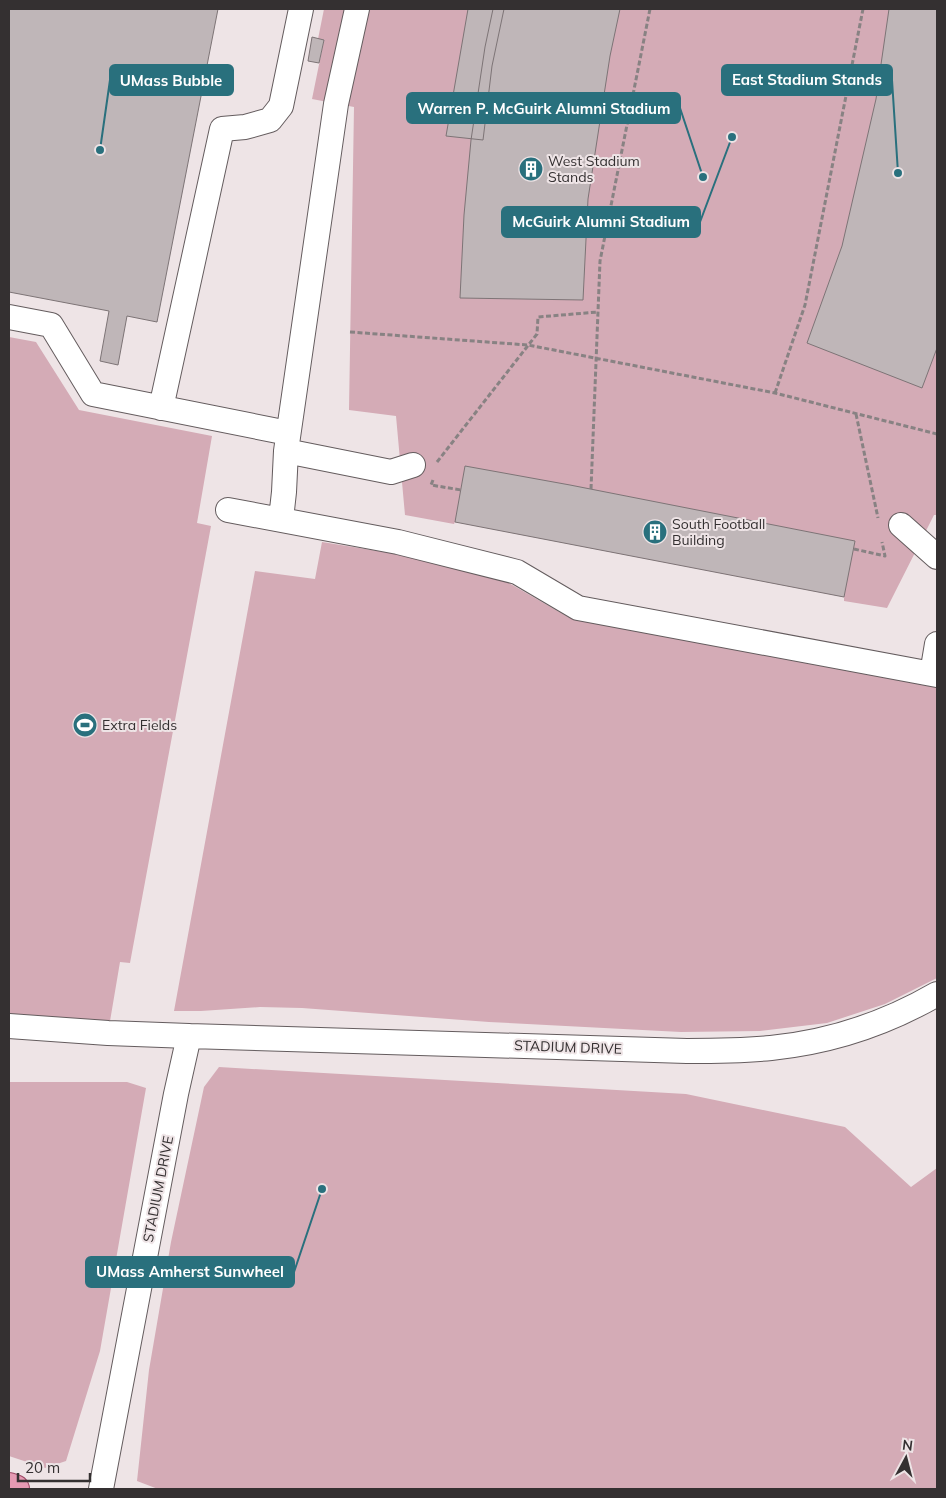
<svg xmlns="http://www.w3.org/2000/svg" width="946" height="1498" viewBox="0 0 946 1498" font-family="Mulish,sans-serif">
<rect width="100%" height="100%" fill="#eee4e6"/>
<path fill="#d4abb6" d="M324 9H937V515H934L887 608 844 601V597L455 522 454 524 405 515 396 416 349 410 354 107 312 99 324 40 318 39Z
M9 337 36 342 79 410 212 436 197 523 211 526 130 963 120 962 108 1033 9 1014Z
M322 542 446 562 507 582 568 617 912 680 937 687V978L885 1004 827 1023 760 1031 681 1032 489 1022 302 1008 260 1007 201 1011H174L255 571 315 579Z
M219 1067 686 1094 845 1127 911 1187 937 1168V1489H158L137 1481 149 1370 171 1242 204 1087Z
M9 1082H127L146 1088 100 1351 66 1461 45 1468 9 1456Z"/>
<path fill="#bfb6b8" stroke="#7d7476" d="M9 9H218L157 322 127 316 118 365 100 361 109 311 9 292Z
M468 9H504L492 66 483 140 446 136Z
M493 9H620L610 56 588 199 583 300 460 298 464 215 471 140 485 47Z
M889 9H937V348L922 388 807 343 842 246 876 99Z
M312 37 324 40 319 63 308 61Z
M465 466 570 485 855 541 844 597 455 522Z"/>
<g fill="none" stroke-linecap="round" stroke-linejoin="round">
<defs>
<path id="minor" d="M9 317 51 325 93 394 288 433
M161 408 222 129 245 127 270 120 281 106 301 9
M286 451 391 472 413 465
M228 510 398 542 517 572 578 608 937 675
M281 519 284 492 286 451 336 104 357 9
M901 525 937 557
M932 674 937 644
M9 1026 108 1033 189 1036
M101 1489 176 1094 189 1036 687 1051C715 1051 743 1051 771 1048 830 1042 887 1023 937 994"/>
<path id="major" d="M9 1487 15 1489"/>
</defs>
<use href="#minor" stroke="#645c5e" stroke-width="26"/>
<use href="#major" stroke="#9c4965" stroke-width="30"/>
<path stroke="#888283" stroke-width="3" stroke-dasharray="5 2.5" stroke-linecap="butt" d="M350 332 528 345 775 393 937 434
M775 393 805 305 863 9
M856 414 878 518
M437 462 537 334 538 317 598 312
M433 480 431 485 461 490
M591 489 600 261 650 9
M854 549 885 556 882 542"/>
<use href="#minor" stroke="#fff" stroke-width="24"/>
<use href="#major" stroke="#e59ab3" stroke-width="28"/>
</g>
<defs>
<symbol id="building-disc" viewBox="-11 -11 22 22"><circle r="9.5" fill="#29707d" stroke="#eee4e6"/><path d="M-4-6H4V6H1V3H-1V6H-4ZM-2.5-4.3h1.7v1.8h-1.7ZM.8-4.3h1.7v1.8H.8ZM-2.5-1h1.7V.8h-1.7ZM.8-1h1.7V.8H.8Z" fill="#fff"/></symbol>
<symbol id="stadium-disc" viewBox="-11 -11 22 22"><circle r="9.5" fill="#29707d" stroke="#eee4e6"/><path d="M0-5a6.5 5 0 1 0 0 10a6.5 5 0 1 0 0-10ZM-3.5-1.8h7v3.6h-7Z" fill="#fff"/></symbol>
</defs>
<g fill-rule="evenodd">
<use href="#building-disc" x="517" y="155" width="28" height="28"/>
<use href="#building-disc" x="641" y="518" width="28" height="28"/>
<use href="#stadium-disc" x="71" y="711" width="28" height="28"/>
</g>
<g text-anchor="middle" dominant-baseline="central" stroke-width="4" stroke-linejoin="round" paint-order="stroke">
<g font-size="14" fill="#343031" stroke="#eee4e6" text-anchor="start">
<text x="548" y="161">West Stadium<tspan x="548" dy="16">Stands</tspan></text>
<text x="672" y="524">South Football<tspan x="672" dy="16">Building</tspan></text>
<text x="102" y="725">Extra Fields</text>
</g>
<g font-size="14" fill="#343031" stroke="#eee4e6">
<text transform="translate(568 1047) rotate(2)">STADIUM DRIVE</text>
<text transform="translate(158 1189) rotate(-79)">STADIUM DRIVE</text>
</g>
</g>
<path fill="none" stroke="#29707d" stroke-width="2" d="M898 173L892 80M100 150L110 80M703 177L680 108M732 137L700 222M322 1189L294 1272"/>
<g fill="#29707d" stroke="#eee4e6" stroke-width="2">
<circle cx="898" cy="173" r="5"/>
<circle cx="100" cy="150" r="5"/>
<circle cx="703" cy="177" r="5"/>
<circle cx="732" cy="137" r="5"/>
<circle cx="322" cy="1189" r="5"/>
</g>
<g fill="#29707d" stroke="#29707d" stroke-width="2">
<rect x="722" y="65" width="170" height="30" rx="5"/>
<rect x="110" y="65" width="123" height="30" rx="5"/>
<rect x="407" y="93" width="273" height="30" rx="5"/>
<rect x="502" y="207" width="198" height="30" rx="5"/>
<rect x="86" y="1257" width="208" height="30" rx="5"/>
</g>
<g font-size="15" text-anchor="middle" font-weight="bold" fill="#fff">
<text x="807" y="85">East Stadium Stands</text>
<text x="171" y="86">UMass Bubble</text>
<text x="544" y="114">Warren P. McGuirk Alumni Stadium</text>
<text x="601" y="227">McGuirk Alumni Stadium</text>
<text x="190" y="1277">UMass Amherst Sunwheel</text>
</g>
<rect width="946" height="1498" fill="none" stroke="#343031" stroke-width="20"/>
<g transform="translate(906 1458) rotate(7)" stroke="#eee4e6" stroke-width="4" paint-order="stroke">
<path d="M0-4L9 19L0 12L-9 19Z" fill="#343031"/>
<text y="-8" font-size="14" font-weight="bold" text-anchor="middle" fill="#343031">N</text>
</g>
<path d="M18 1473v8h72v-8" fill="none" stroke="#343031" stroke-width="2.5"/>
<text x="25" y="1473" font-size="15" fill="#343031" stroke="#eee4e6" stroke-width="4" paint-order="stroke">20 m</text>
</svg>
